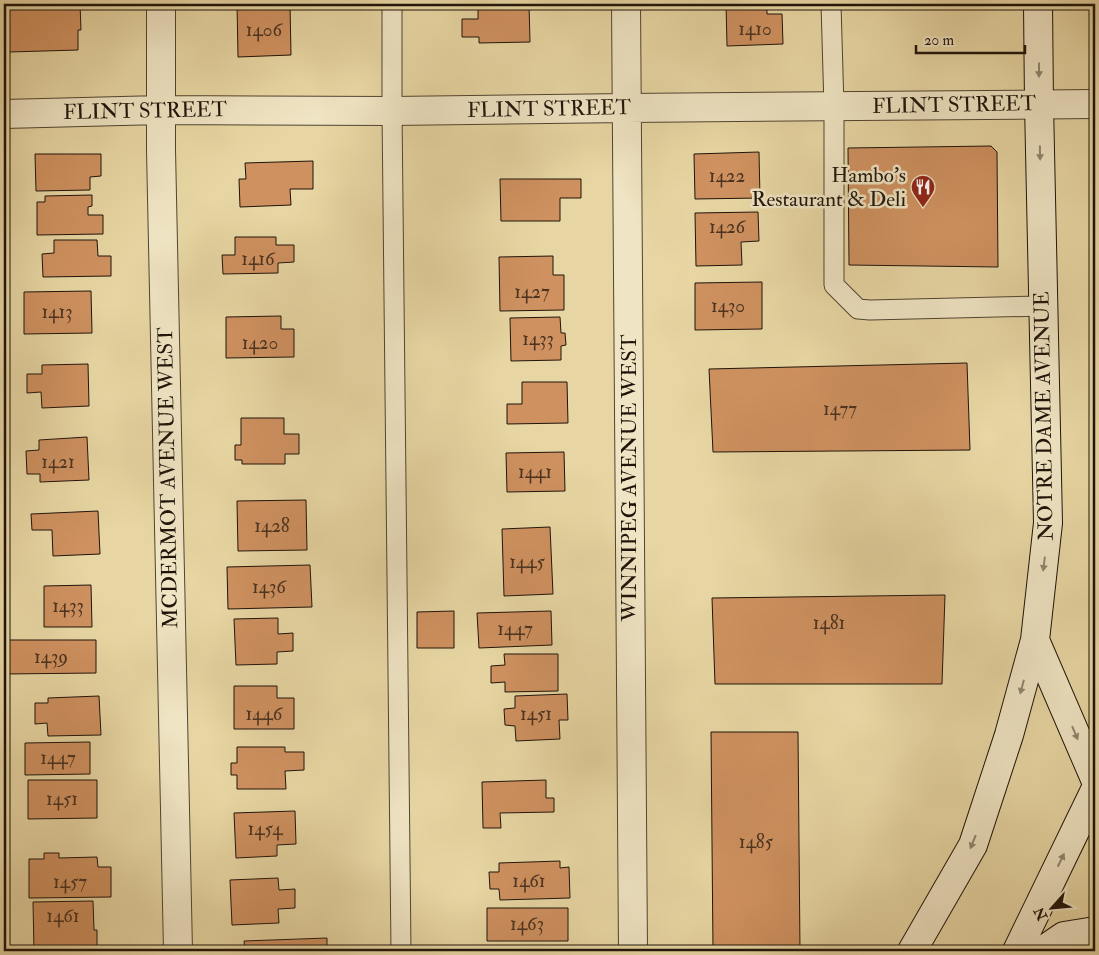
<svg xmlns="http://www.w3.org/2000/svg" width="1099" height="955" viewBox="0 0 1099 955" font-family="'IM FELL Double Pica',serif">
<rect width="100%" height="100%" fill="#e7d6a3"/>
<filter id="stains"><feTurbulence type="fractalNoise" baseFrequency=".004" numOctaves="4"/><feColorMatrix values="0 0 0 0 .2 0 0 0 0 .09 0 0 0 0 .02 0 0 0 .5 -.17"/></filter>
<radialGradient id="worn" r=".72"><stop offset=".6" stop-color="#630" stop-opacity="0"/><stop offset="1" stop-color="#630" stop-opacity=".3"/></radialGradient>
<path fill="#cf9160" stroke="#1f140b" d="M8 4H80L81 30H78V50L9 52Z
M237 4H290L291 55 238 57Z
M478 4H529L530 42 479 43V37H462V19H478Z
M726 4H767V14H782L783 44 727 46Z
M991 146 997 152 998 267 849 265 848 148Z
M759 152 760 198 695 199 694 154Z
M35 154H101V176L90 177V190L36 191Z
M313 161V189H290L291 205 240 207 239 179H246L245 163Z
M500 179H581V198H560V221H501Z
M92 195V206L88 207V215H103V234L37 235V202H45V196Z
M758 212 759 241 741 242 742 265 696 266 695 213Z
M235 237H276V245H294V262L278 263V273L223 274 222 255H235Z
M54 240H97L98 256H111V276L43 277 42 254 54 253Z
M553 256V275H564V310L500 311 499 257Z
M762 282V329L695 330V283Z
M91 291 92 333 24 334V292Z
M281 316V329H294V357L226 358V317Z
M560 317 561 333H565L566 345 561 346V360L511 361 510 318Z
M967 363 970 450 713 452 709 369Z
M88 364 89 406 42 408 41 392 27 393V374H42V365Z
M522 382H567L568 423 507 424V404H522Z
M241 418H284V434H299V454H285V464H242V460H235V445H241Z
M87 437 89 480 40 482V474H27L26 451 39 450V440Z
M564 452 565 491 507 492 506 453Z
M306 500 307 550 238 551 237 501Z
M98 511 100 554 53 556 52 530H32L31 514Z
M550 527 553 594 504 596 502 529Z
M310 565 312 607 228 609 227 567Z
M91 585 92 627H44V586Z
M945 595 942 684H715L712 598Z
M454 611V648H417V612Z
M551 611 552 645 479 648 477 613Z
M278 618V634L293 633V651L277 652V664L236 665 234 619Z
M5 640H96V673L5 674Z
M504 654H558V691L505 692V682L491 683V666L505 665Z
M234 686H277V698H294V729H234Z
M567 694 568 720H559L560 739 516 741 515 726 505 725 504 709 515 708V696Z
M99 696 101 735 48 736 47 723 35 724V703H48V698Z
M711 732H798L800 951H713Z
M90 742V774L25 775V743Z
M237 747H285V752H304V770L285 771 286 789H237V775H231V763H237Z
M28 780H97V818L28 819Z
M546 780V798H554V812L500 813 501 828H483L482 782Z
M295 811 296 844 277 845V856L236 858 234 813Z
M44 853H59V858L97 857 98 867H111V897L29 898V859H44Z
M560 861V868L569 867 570 898 500 900 499 889H490L489 872H499V863Z
M278 878 279 890 295 889V908L278 909 279 923 232 925 230 880Z
M93 901 94 930H97V949H92V951H34L33 902Z
M487 908H568V941H487Z
M327 938V951H245L244 941Z"/>
<g fill="none" stroke-linecap="round" stroke-linejoin="round">
<defs>
<path id="lane" d="M392 4V111L401 951
M831 4 834 107V285L858 309 870 310 1043 306"/>
<path id="street" d="M161 4V150L178 951
M626 4 633 951
M4 114 161 110 392 111 627 108 1095 104"/>
<path id="secondary" d="M1035 640 1095 779
M912 951 973 845 1009 735 1035 640 1048 523 1039 104 1038 4
M1017 951 1095 790
M1042 951 1064 936 1095 931"/>
</defs>
<use href="#lane" stroke="#514431" stroke-width="21"/>
<use href="#street" stroke="#514431" stroke-width="30"/>
<use href="#secondary" stroke="#1f140b" stroke-width="30"/>
<use href="#lane" stroke="#efe4c3" stroke-width="19"/>
<use href="#street" stroke="#efe4c3" stroke-width="28"/>
<use href="#secondary" stroke="#efe4c3" stroke-width="28"/>
</g>
<defs><path id="oneway-solid" d="M-6-.8H1V-3.2L6.5 0L1 3.2V.8H-6Z" transform="scale(1.25)"/></defs>
<g fill="#918670">
<use href="#oneway-solid" transform="translate(1039 70) rotate(90)"/>
<use href="#oneway-solid" transform="translate(1040 153) rotate(89)"/>
<use href="#oneway-solid" transform="translate(1044 564) rotate(97)"/>
<use href="#oneway-solid" transform="translate(1022 687) rotate(105)"/>
<use href="#oneway-solid" transform="translate(1075 733) rotate(67)"/>
<use href="#oneway-solid" transform="translate(973 842) rotate(112)"/>
<use href="#oneway-solid" transform="translate(1061 860) rotate(-64)"/>
</g>
<defs>
<symbol id="restaurant-pin" viewBox="-11 -11 22 30"><path d="M0 17L-7.5 6A9.5 9.5 0 1 1 7.5 6Z" fill="#8f2418" stroke="#efe4c3"/><path d="M-5-6h1v4h1v-4h1v4h1v-4h1v5L-1.5 .5V6h-2V.5L-5-1ZM5-6V6H3V1.5H1.5Q1.5-4 5-6Z" fill="#fff"/></symbol>
</defs>
<g fill-rule="evenodd">
<use href="#restaurant-pin" x="909" y="173" width="28" height="38"/>
</g>
<g text-anchor="middle" dominant-baseline="central" stroke-width="5" stroke-linejoin="round" paint-order="stroke">
<g font-size="19" fill="#4b3320">
<text x="755" y="29">1410</text>
<text x="264" y="30">1406</text>
<text x="727" y="176">1422</text>
<text x="727" y="227">1426</text>
<text x="258" y="259">1416</text>
<text x="532" y="292">1427</text>
<text x="728" y="306">1430</text>
<text x="57" y="312">1413</text>
<text x="538" y="339">1433</text>
<text x="260" y="343">1420</text>
<text x="840" y="409">1477</text>
<text x="58" y="462">1421</text>
<text x="535" y="472">1441</text>
<text x="272" y="526">1428</text>
<text x="527" y="562">1445</text>
<text x="269" y="587">1436</text>
<text x="68" y="606">1433</text>
<text x="829" y="623">1481</text>
<text x="515" y="629">1447</text>
<text x="51" y="657">1439</text>
<text x="264" y="714">1446</text>
<text x="536" y="714">1451</text>
<text x="58" y="758">1447</text>
<text x="62" y="799">1451</text>
<text x="265" y="829">1454</text>
<text x="756" y="842">1485</text>
<text x="529" y="881">1461</text>
<text x="70" y="882">1457</text>
<text x="63" y="916">1461</text>
<text x="527" y="924">1463</text>
</g>
<g font-size="21" fill="#1f140b" stroke="#efe4c3">
<text transform="translate(954 105) rotate(-1)">FLINT STREET</text>
<text transform="translate(549 109) rotate(-1)">FLINT STREET</text>
<text transform="translate(145 111) rotate(-1)">FLINT STREET</text>
<text transform="translate(1044 416) rotate(-91)">NOTRE DAME AVENUE</text>
<text transform="translate(168 478) rotate(-91)">MCDERMOT AVENUE WEST</text>
<text transform="translate(629 478) rotate(-90)">WINNIPEG AVENUE WEST</text>
</g>
<g font-size="21" fill="#1f140b" stroke="#efe4c3" text-anchor="end">
<text x="906" y="175">Hambo’s<tspan x="906" dy="24">Restaurant &amp; Deli</tspan></text>
</g>
</g>
<rect width="1099" height="955" fill="none" stroke="#e7d6a3" stroke-width="20"/>
<rect x="5" y="5" width="1089" height="945" fill="none" stroke="#1f140b" stroke-width="2.5"/>
<rect x="10" y="10" width="1079" height="935" fill="none" stroke="#1f140b"/>
<g transform="translate(1052 908) rotate(243)" stroke="#efe4c3" stroke-width="4" paint-order="stroke">
<path d="M0-4L9 19L0 12L-9 19Z" fill="#1f140b"/>
<text y="-8" font-size="14" font-weight="bold" text-anchor="middle" fill="#1f140b">N</text>
</g>
<path d="M916 45v8h109v-8" fill="none" stroke="#1f140b" stroke-width="2.5"/>
<text x="924" y="45" font-size="15" fill="#1f140b" stroke="#efe4c3" stroke-width="4" paint-order="stroke">20 m</text>
<rect width="100%" height="100%" filter="url(#stains)"/>
<rect width="100%" height="100%" fill="url(#worn)"/>
</svg>
